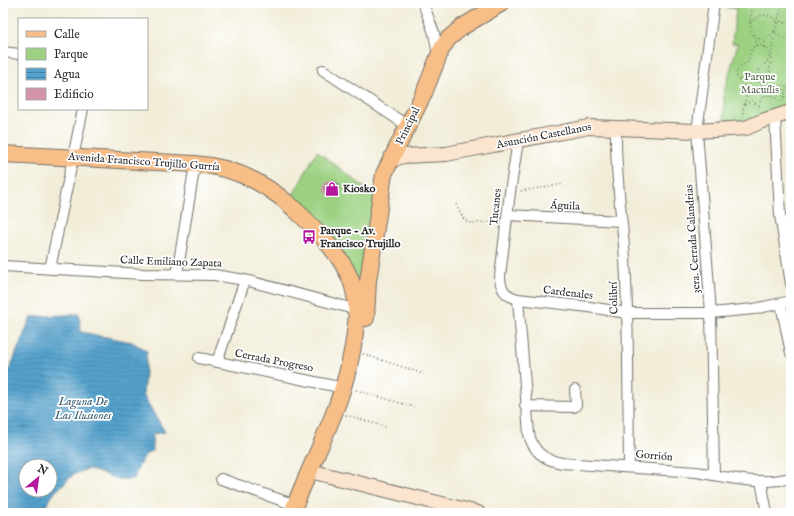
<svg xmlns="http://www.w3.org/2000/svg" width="794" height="516" viewBox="0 0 794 516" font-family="'IM FELL English',serif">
<defs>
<pattern id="water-rules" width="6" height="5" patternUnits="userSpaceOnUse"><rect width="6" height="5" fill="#54a2cd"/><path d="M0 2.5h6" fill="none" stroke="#4684a7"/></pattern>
<pattern id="building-hatch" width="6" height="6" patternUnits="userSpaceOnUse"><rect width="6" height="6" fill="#d293ab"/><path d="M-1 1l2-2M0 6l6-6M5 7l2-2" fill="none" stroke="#ab788b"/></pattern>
</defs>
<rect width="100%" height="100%" fill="#fff"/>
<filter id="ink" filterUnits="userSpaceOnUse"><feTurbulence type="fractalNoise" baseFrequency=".025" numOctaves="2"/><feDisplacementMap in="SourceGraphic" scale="8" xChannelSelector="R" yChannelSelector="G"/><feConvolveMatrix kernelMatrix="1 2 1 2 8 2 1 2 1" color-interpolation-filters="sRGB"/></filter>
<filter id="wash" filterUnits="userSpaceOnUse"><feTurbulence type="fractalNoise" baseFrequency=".012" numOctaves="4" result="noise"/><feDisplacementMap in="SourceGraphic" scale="16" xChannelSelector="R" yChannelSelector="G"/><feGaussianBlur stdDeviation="0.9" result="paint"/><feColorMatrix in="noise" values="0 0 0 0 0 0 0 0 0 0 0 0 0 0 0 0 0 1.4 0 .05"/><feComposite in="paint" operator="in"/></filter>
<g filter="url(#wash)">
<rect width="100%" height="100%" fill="#f2edd8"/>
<path fill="#9cd182" stroke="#647e56" d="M715 3H791V108L748 120 724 123V92L738 43 732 44 736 9 714 6Z
M317 151 377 197 361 297 291 199Z"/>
<path fill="url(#water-rules)" stroke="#40667c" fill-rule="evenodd" d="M79 314 81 332 132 342 147 351 143 395 165 432 153 434 152 439 153 450C142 454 138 468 134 479H118L88 469 74 474 55 492 45 507 48 513H3V374L10 368 31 317ZM26 466H50V490H26Z"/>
<g id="blocks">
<path fill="url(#building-hatch)" d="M325 188a7 7 0 1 1 14 0a7 7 0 1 1-14 0Z"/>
</g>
</g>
<g filter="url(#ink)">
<use href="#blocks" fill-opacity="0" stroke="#716f68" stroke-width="1"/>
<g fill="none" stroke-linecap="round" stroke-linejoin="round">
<defs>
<path id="street" d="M423 3 434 33 438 55
M714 3 697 131 711 313 714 474
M3 52 19 54
M323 70 408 126
M775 116 780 215 791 284
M616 129C615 172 622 216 625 259 629 328 628 397 629 466
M518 141 510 192 500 276C500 289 505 296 518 299L589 307 627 313H711L754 309 791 301
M508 215 621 221
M3 266 143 274 214 275 245 280 358 310
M50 269 83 109
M177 274 195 164
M518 299 529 434C533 452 544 460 562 463L696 472C728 477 757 486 791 478
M781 304 791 353
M199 358 344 388
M217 362 245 280
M525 406 574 407 576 405 575 390
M221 479 295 505
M761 481 767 513"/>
<path id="secondary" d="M391 160 403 156 446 154 589 127 697 131 746 128 762 121 791 112
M310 471 478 513"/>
<path id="primary" d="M3 154 195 164C239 167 273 187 304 218 322 236 341 256 351 280 359 303 357 322 353 346 342 410 314 454 292 513
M366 318 368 281 384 174 424 93 441 50 448 39 462 27 502 3"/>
</defs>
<use href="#street" stroke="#716f68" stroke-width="12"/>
<use href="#secondary" stroke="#716f68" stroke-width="16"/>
<use href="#primary" stroke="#716f68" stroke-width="18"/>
<path stroke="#716f68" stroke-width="1.5" stroke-dasharray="1 3" stroke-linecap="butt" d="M754 3C751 16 745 31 759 39L767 38 774 32V34L768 85 789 87 788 90H785
M750 22 762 15 771 16 777 22
M777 22 783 3
M791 27 789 24 779 21 774 32 783 39 787 38 791 34
M756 46 757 38
M764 47 765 39
M744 104 752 101 758 105
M743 117C741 106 749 98 746 89 744 82 737 81 736 73L740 66 748 62C751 55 749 46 760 45L768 50C772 61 764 63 759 70V83L766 89H783L786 94 783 100 779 101 774 96 766 95 761 99 758 109
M521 191 564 184
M456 204 463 218 469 223 497 222
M363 354 424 374
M356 390 414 407
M346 415 386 427"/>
<use href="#street" stroke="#fff" stroke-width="10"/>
<use href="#secondary" stroke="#fce5cf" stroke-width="14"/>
<use href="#primary" stroke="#f7be88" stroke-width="16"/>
</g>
</g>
<defs>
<symbol id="shop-bare" viewBox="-9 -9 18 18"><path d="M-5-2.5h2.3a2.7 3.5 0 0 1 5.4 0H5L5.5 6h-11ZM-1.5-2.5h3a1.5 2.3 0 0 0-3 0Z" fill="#b5179e" stroke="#fff" stroke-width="2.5" paint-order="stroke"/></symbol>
<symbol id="bus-bare" viewBox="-9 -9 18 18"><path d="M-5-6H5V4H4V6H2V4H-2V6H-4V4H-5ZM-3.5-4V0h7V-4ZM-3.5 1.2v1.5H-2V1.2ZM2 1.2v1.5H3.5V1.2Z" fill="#b5179e" stroke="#fff" stroke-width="2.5" paint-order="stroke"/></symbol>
</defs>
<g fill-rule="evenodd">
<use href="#shop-bare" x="322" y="179" width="20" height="20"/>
<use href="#bus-bare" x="299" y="227" width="20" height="20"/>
</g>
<g text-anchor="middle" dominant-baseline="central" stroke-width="3.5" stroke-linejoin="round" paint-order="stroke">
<g font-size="11" fill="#4d5d45" stroke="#fff">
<text x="760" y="77">Parque<tspan x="760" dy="13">Macuílis</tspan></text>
</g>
<g font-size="11" fill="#2b2b2b" stroke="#fff">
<text transform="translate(408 126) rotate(-64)">Principal</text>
<text transform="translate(544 136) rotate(-11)">Asunción Castellanos</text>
<text transform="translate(144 162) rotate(4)">Avenida Francisco Trujillo Gurría</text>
<text transform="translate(565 206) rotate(3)">Águila</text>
<text transform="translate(496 207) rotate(-84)">Tucanes</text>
<text transform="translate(693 239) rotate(-94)">3era. Cerrada Calandrias</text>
<text transform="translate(171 262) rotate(2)">Calle Emiliano Zapata</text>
<text transform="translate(568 293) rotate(7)">Cardenales</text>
<text transform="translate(614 298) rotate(-92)">Colibrí</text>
<text transform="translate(274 361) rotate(11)">Cerrada Progreso</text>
<text transform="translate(654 456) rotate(5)">Gorrión</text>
</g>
<g font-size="11" font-weight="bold" fill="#2b2b2b" stroke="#fff" text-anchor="start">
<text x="343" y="189">Kiosko</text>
<text x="320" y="231">Parque - Av.<tspan x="320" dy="13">Francisco Trujillo</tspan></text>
</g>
<g font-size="12" font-style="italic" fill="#3d6174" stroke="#fff">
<text x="83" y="401">Laguna De<tspan x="83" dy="14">Las Ilusiones</tspan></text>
</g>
</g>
<rect width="794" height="516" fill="none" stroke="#fff" stroke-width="16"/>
<rect x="18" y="18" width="130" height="92" fill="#ffffff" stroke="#aaaaaa"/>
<rect x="26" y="31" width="20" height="6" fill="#f7be88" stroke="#aaaaaa"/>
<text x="54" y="38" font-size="12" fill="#2b2b2b">Calle</text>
<rect x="26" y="48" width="20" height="12" fill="#9cd182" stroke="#aaaaaa"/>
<text x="54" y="58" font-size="12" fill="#2b2b2b">Parque</text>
<rect x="26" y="68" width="20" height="12" fill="url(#water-rules)" stroke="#aaaaaa"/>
<text x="54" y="78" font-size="12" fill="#2b2b2b">Agua</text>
<rect x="26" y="88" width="20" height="12" fill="#d293ab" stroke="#aaaaaa"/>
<text x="54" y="98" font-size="12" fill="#2b2b2b">Edificio</text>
<g transform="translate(38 478) rotate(29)"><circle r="19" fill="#ffffff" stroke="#aaaaaa"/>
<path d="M0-3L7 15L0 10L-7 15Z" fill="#b5179e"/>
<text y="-6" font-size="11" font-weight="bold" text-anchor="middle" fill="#2b2b2b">N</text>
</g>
</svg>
